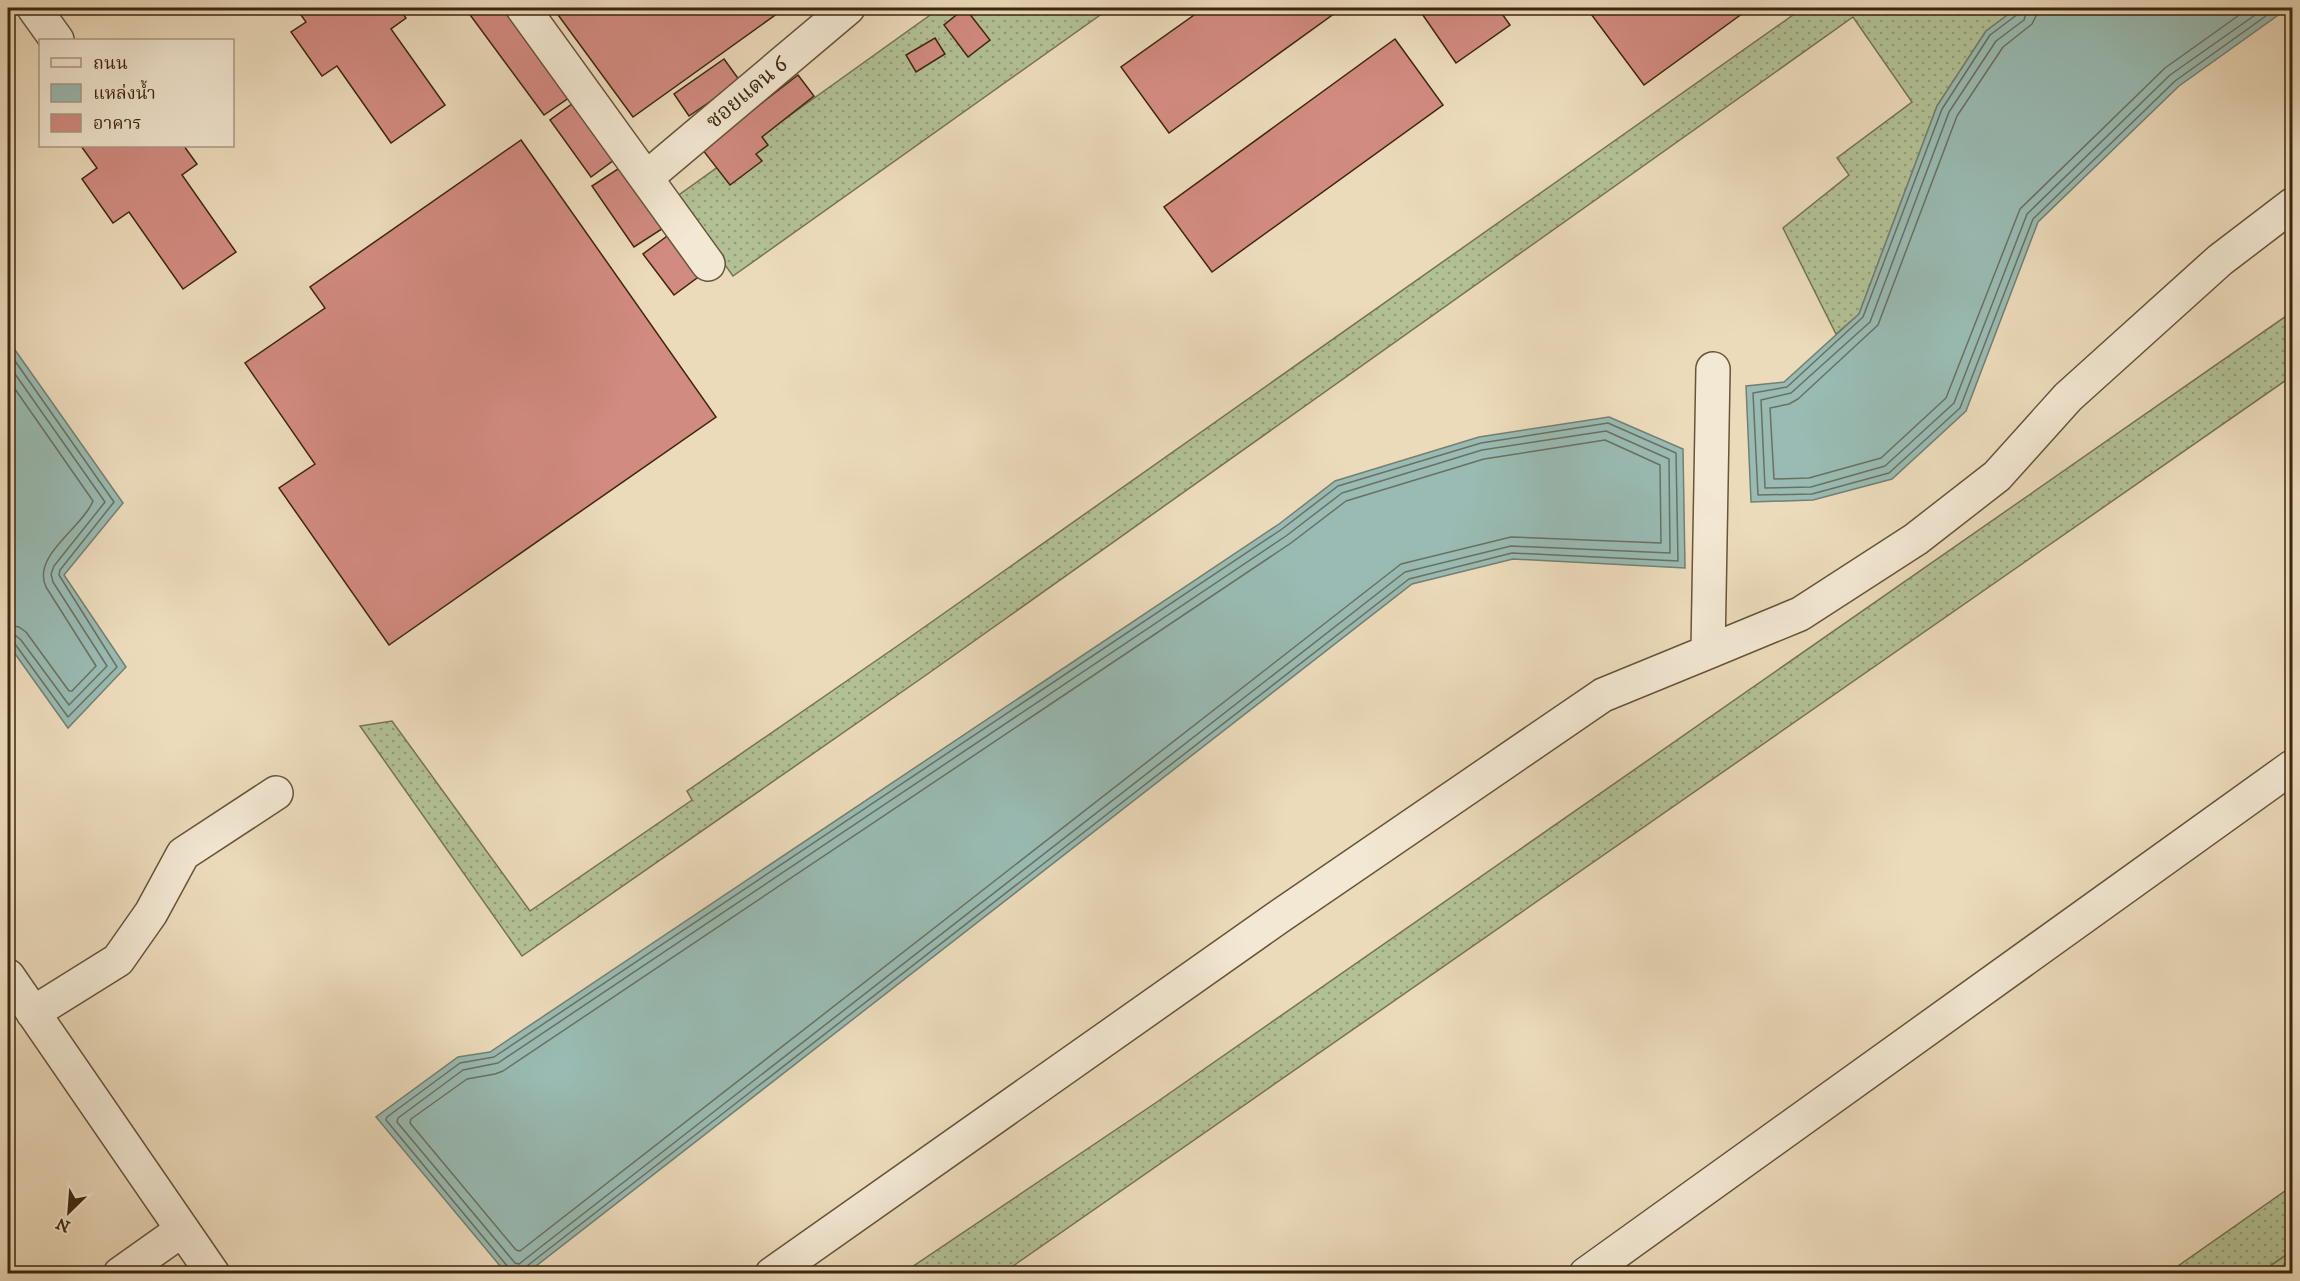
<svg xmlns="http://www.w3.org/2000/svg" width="2300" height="1281" viewBox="0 0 2300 1281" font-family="'IM FELL DW Pica','Noto Serif Thai',serif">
<defs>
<pattern id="grass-dots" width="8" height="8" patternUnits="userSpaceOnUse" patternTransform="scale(1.5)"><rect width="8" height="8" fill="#b2c195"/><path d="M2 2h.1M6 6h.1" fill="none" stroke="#929d78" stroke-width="1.8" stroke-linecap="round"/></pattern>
<pattern id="forest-firs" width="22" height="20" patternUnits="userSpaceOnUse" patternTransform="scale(1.5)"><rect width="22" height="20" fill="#b2c195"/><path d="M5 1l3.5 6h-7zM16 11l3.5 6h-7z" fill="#929d78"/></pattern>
</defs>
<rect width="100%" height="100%" fill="#ecdbbb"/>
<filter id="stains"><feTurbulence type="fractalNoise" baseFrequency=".00333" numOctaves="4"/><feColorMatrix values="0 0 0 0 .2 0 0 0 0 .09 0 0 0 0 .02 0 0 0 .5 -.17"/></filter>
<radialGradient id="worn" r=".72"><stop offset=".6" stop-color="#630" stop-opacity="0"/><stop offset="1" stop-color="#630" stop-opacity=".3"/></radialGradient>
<path fill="url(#grass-dots)" stroke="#767452" stroke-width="1.5" d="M940 8H1110L733 276 676 197Z
M1803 8H2017L1986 31 1937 106 1859 314 1836 334 1783 228 1849 175 1837 158 1912 102 1853 17 929 673 522 956 360 726 392 721 530 911 692 800 687 791 906 640Z
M2292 312V376L1003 1273H903L1154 1104Z
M2292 1186V1251L2260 1273H2168Z"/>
<path fill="url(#forest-firs)" stroke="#767452" stroke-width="1.5" d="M2292 1251V1273H2260Z"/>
<path fill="#99bbb3" stroke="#738071" stroke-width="1.5" d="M2017 8H2288L2179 86 2038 222 1966 411 1892 479 1813 500 1751 502 1746 386 1784 382 1859 314 1937 106 1986 31Z
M8 340 123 503 64 575 126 667 68 728 8 644Z
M1609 417 1683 449 1685 568 1513 559 1412 584 527 1273H506L376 1117 458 1057 490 1052 1279 524 1335 481 1479 437Z"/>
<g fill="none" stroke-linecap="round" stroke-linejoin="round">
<path stroke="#6a7160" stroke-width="1.5" d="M2020 8 2018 14 1990 35 1942 109 1863 317 1787 387 1753 393 1758 495 1812 494 1889 473 1960 408 2033 219 2175 81 2277 8
M2028 8 2024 20 1996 41 1949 112 1870 322 1791 393 1761 400 1765 488 1811 487 1885 466 1954 403 2027 214 2170 75 2265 8
M2037 8 2036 16 2032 24 2003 47 1957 116 1878 325 1798 399 1789 404 1770 408 1774 479 1809 478 1881 458 1946 398 2020 209 2165 68 2249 8
M8 351 114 502 60 570 59 575 117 667 68 717 15 644 8 642
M8 364 105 502 54 566 51 574 53 582 107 666 69 705 21 640 15 635 8 634
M8 379 93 501C83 527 31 556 46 587L96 666 72 691H69L26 632 19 627 8 625
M1606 431 1669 459 1670 553 1511 546 1405 572 519 1264 515 1263 397 1122 398 1118 463 1070 498 1063 1286 536 1342 493 1482 450Z
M1605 440 1660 465 1661 543 1511 537 1401 564 520 1251 516 1250 410 1123 411 1119 467 1079 495 1074 503 1071 1291 543 1346 501 1484 459Z
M510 1274 508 1267 386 1120 387 1117 460 1063 494 1057 1282 529 1338 486 1481 443 1608 423 1676 453 1678 561 1512 553 1409 579 527 1266 524 1274"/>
</g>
<path fill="#d28b81" stroke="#3b270e" stroke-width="1.5" d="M296 8H399L406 18 391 29 445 105 391 143 337 66 322 76 291 32 306 22Z
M465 8H512L573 95 544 115Z
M553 8H785L633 117Z
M965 8 990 40 968 57 944 25Z
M1204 8H1342L1169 133 1121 67Z
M1418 8H1498L1510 25 1456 63Z
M1591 8H1750L1644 85 1588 10Z
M935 38 945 54 916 72 906 55Z
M1395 39 1443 105 1212 272 1164 207Z
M724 59 740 81 689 116 674 94Z
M798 75 814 96 762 137 768 145 756 154 762 161 730 185 702 149Z
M576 101 618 157 591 177 550 120Z
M521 140 716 417 389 645 279 488 315 464 245 363 325 308 310 287Z
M81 146H184L197 164 182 175 236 252 183 289 129 212 113 223 82 179 97 168Z
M627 163 668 225 634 247 592 186Z
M674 231 705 272 674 295 643 254Z"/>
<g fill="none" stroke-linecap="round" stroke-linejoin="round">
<defs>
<path id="minor" d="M34 8 57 40
M523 8 708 264
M646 178 848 8
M1708 652 1800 614 1916 539 1997 476 2068 397 2220 260 2292 205
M8 976 213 1274
M33 1013 118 960 151 913 183 854 276 793
M120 1274 182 1230
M772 1274 1280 916 1603 695 1708 652 1713 369
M1586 1274 2292 767"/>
</defs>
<use href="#minor" stroke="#675439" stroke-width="36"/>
<use href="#minor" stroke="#f3e8d3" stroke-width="33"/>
</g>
<g text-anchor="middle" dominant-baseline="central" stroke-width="5" stroke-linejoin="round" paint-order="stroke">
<g font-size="22" fill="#3b270e" stroke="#f3e8d3">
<text transform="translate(747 93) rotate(-40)">ซอยแดน 6</text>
</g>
</g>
<rect width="2300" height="1281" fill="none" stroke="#ecdbbb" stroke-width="30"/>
<rect x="9" y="9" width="2282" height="1263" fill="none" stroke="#3b270e" stroke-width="3"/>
<rect x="15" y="15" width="2270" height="1251" fill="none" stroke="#3b270e" stroke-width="1.5"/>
<rect x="39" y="39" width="195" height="108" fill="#f3e8d3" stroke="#a99b84" stroke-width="1.5"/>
<rect x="51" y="58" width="30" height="9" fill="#f3e8d3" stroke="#a99b84" stroke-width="1.5"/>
<text x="93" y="69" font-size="18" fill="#3b270e">ถนน</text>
<rect x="51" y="84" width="30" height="18" fill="#99bbb3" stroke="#a99b84" stroke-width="1.5"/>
<text x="93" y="99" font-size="18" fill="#3b270e">แหล่งน้ำ</text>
<rect x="51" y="114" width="30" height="18" fill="#d28b81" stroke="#a99b84" stroke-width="1.5"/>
<text x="93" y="129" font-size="18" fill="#3b270e">อาคาร</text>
<g transform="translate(69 1212) rotate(205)" stroke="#f3e8d3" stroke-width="4.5" paint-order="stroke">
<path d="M0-4.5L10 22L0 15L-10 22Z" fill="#3b270e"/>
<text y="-9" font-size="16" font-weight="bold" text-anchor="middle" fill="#3b270e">N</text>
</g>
<rect width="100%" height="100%" filter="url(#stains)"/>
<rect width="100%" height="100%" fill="url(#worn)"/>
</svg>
